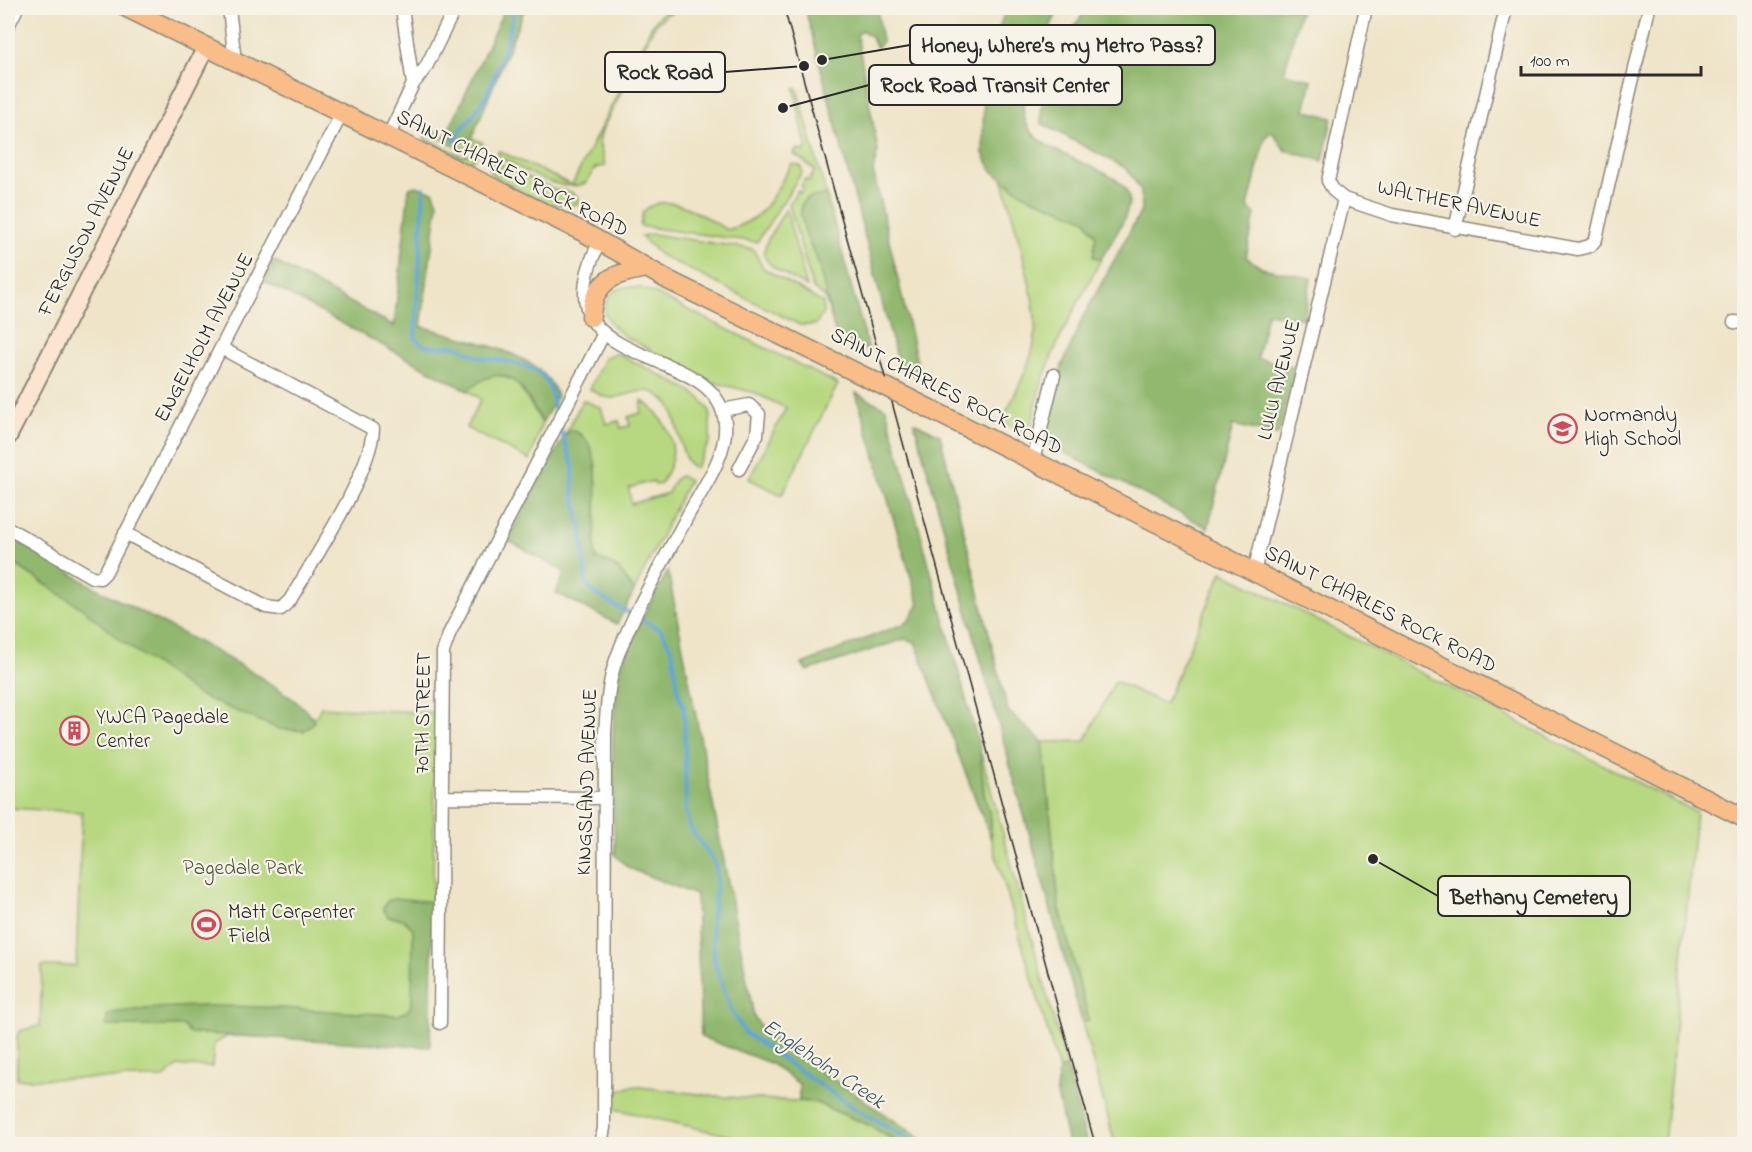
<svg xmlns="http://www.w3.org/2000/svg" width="1752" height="1152" viewBox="0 0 1752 1152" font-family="'Indie Flower',sans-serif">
<rect width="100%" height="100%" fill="#f7f3e8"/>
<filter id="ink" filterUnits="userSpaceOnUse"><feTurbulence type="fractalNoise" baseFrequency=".0167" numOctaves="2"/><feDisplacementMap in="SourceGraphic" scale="12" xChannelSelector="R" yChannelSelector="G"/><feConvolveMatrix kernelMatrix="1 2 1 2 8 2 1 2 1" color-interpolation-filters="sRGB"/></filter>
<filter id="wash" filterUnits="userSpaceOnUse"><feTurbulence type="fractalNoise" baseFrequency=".008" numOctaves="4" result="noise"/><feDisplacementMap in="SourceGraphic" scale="24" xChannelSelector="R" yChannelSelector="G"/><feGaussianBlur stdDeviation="1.35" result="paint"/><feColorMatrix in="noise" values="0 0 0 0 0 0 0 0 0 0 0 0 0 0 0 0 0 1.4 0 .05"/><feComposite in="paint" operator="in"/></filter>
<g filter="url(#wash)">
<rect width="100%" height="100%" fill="#efe4c8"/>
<path fill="#b7d880" stroke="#718256" stroke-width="1.5" d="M679 8H690L667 14 655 25 602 130 599 142 605 166 595 168 586 183C558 195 521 167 496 156L499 151 572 185 653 23 662 13Z
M794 88H797L826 194 806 199V236L817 259 831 309V317L825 298 813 289 789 204 798 190 801 193 804 189 801 186 805 179 809 181 815 170 794 154 797 149 804 152 806 147Z
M429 128C444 135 456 145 472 138L483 143 481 148 474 145 464 150 427 132Z
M424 137 462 156 478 153 472 161 467 162 425 141Z
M494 161 555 190 571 192 577 197 580 203C550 213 518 188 492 175L490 170Z
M792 164 801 166 802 172 757 242 640 226 643 212C666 187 704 217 727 230 769 218 770 197 792 164Z
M1003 180 1025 195 1086 219 1096 235 1093 257 1101 259C1074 312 1040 365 1032 425L1021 431 1002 422C1013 396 1032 365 1035 337 1039 300 1012 218 1003 180Z
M786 209 807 287C754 257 754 261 786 209Z
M652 234 753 249 763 268 823 303V314L815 325H800L660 255 641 236Z
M626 287 640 288 656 294 838 384 782 495 749 479 786 408 755 393 709 381 624 336 611 324 605 314C606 298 610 290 626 287Z
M612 354H619L689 390 701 399 710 411V441L695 468C678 463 680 415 667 402 646 381 633 396 611 398 604 398 595 392 590 389L604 358Z
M496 374 517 382 542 423 530 460 466 428 481 399 468 391 481 379Z
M583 400 601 408 606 424 619 421 621 428 630 426 628 417 641 413 642 401C659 409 676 439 672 457 671 466 665 475 661 484L655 485 653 481 629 488 631 504 668 493 675 479 680 476 689 480 634 591C623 574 616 563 596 559L593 537 596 465 565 435Z
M8 535 313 721 312 716 316 717 321 707 436 713 430 1039 228 1036 214 1044 212 1067 178 1066 164 1078 17 1079V1036L20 1031 40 1026 42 966H76L82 812 8 808Z
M1222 572 1696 812 1664 1144H1115L1082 1022 1088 1020 1059 906 1043 742 1085 741 1115 681 1165 704Z
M980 750 1067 1068 1059 1070 991 839V819L984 794Z
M632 1086 724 1097 814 1102 871 1126 900 1144H765L610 1108 612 1094Z"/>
<path fill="#91b86e" stroke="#5e724c" stroke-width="1.5" d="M505 8H525L472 138C462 143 456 142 446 136Z
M805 8H877L882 42 877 48 871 37 862 30 857 35 878 151 873 171 921 379 899 367Z
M1006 8H1059C1047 36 1018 85 1024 116 1033 162 1132 164 1129 202 1127 221 1110 243 1101 259L1093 257 1096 235 1085 219 1025 195 992 171 983 153 984 72Z
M1087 8H1301L1284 73 1312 80 1305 110 1332 118 1323 161 1285 150 1272 132 1265 137 1248 207 1255 214 1246 257 1262 268 1311 278 1304 319 1267 313 1257 358 1295 367 1278 435 1233 425 1208 528 1052 446 1046 434 1062 366 1082 319 1142 209 1141 191 1127 169 1041 123C1040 80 1063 43 1087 8Z
M416 186 434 192 438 203 421 326C460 339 547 351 557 397L542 423C524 388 507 355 468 391L263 281 274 261 394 326 409 188Z
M826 194 869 351 841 338 835 332 817 259 806 236 801 215V205L806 199Z
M856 393 886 408 980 750 984 794 991 819V839L915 642 905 639 807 671 802 664 908 622 919 604Z
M914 422 940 435 1008 711 1043 742 1059 906 1089 1020 1082 1022Z
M572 430C612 442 590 526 596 559 618 564 622 572 634 591L617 624 556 593 565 572 507 540 565 435Z
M8 535C38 553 67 572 98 589 132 609 307 692 314 722L304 731 279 729 198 695 123 642 83 609 16 565 8 553Z
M668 571 754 1017 765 1033 929 1144H900L871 1126 814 1102 799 1101V1084L770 1063 701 1037 696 895 629 868 615 855C614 797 607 716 623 662 633 630 652 601 668 571Z
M395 898 433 902 430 1047 189 1033 184 1026H106L107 1016 112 1013C207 998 303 1011 399 1015L409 1010 412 1001 413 929 403 919 388 917 383 909 387 901Z
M1067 1068 1087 1144H1068L1056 1090 1059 1070Z"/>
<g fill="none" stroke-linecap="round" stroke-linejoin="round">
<path stroke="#60a5d6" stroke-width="4" d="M454 141C462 127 473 117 481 104 492 87 513 27 514 8
M424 188 415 338C427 352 437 345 453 346 465 347 471 356 483 358 506 361 542 362 551 391 554 400 554 409 557 418
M559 425 573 467V492L581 528 586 583 592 591 610 603 661 630 672 650 679 696 684 707 686 811 690 828 715 863 717 882 711 923 715 964 732 1012 745 1033 854 1108 918 1144"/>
</g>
</g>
<g filter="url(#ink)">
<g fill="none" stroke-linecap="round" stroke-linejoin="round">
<defs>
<path id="street" d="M229 8 235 62
M1366 8 1328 181 1334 191 1344 199 1392 215 1578 249 1590 246 1596 239 1649 8
M8 26 17 8
M413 84 426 67 454 10
M388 137 413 84 402 8
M1455 229 1506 8
M600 241C531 377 718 338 725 423 728 455 702 489 688 515 664 561 635 608 617 657 608 681 607 707 605 733L604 1128 601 1144
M1734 322 1744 323
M722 410 749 405 759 414 757 435 739 469
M1033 461 1054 375
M8 528 92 577 100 578 105 573 341 115
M125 533 266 607 281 609 290 600C314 559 371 473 373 429L221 348
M1254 572 1344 199
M442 797 605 798
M440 1023 443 652 450 632 604 333"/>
<path id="secondary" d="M8 437 206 47"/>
<path id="primary" d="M127 8 583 232 670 281 888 388
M591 317C593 281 614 273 647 268
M936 412 1744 818"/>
</defs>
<use href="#street" stroke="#8d887a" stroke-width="15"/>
<use href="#secondary" stroke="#8d887a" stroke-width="20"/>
<use href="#primary" stroke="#8d887a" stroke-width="21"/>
<use href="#street" stroke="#fff" stroke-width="12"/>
<use href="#secondary" stroke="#fce5d0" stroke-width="16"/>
<use href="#primary" stroke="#f8bd89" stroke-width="18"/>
<path stroke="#2b2b2b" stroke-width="1.5" d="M784 8 1095 1144"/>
<defs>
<path id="primary-bridge" d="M888 388 936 412"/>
</defs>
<use href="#primary-bridge" stroke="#8d887a" stroke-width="21" stroke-linecap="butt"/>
<use href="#primary-bridge" stroke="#f8bd89" stroke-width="18"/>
</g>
</g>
<defs>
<symbol id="school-ring" viewBox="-11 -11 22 22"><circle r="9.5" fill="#f7f3e8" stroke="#d1495b" stroke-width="1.5"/><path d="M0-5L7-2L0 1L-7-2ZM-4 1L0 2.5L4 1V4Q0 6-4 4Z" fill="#d1495b"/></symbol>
<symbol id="building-ring" viewBox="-11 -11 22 22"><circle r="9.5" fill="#f7f3e8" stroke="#d1495b" stroke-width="1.5"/><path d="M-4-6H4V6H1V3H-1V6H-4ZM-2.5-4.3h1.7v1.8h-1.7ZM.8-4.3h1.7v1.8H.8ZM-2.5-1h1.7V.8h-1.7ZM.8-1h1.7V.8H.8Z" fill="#d1495b"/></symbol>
<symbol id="stadium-ring" viewBox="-11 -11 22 22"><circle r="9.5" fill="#f7f3e8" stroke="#d1495b" stroke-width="1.5"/><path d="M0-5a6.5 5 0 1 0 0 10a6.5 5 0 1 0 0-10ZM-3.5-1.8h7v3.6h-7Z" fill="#d1495b"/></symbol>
</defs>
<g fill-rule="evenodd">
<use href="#school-ring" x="1546" y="412" width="33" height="33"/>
<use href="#building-ring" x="58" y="714" width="33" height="33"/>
<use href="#stadium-ring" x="190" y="908" width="33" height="33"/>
</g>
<g text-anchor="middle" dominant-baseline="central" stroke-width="4.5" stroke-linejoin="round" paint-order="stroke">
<g font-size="21" fill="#2b2b2b" stroke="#f7f3e8">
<text transform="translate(512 174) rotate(27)">SAINT CHARLES ROCK ROAD</text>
<text transform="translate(1459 205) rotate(12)">WALTHER AVENUE</text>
<text transform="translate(87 232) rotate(-63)">FERGUSON AVENUE</text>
<text transform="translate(205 338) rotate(-62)">ENGELHOLM AVENUE</text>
<text transform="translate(1280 380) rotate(-76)">LULU AVENUE</text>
<text transform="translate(946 392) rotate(27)">SAINT CHARLES ROCK ROAD</text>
<text transform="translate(1380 610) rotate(27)">SAINT CHARLES ROCK ROAD</text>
<text transform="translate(424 713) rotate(-89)">70TH STREET</text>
<text transform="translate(588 782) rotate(-88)">KINGSLAND AVENUE</text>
</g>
<g font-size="21" fill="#2b2b2b" stroke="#f7f3e8" text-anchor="start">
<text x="1584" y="416">Normandy<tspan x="1584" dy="24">High School</tspan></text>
<text x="96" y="718">YWCA Pagedale<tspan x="96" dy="24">Center</tspan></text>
<text x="228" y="913">Matt Carpenter<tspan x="228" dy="24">Field</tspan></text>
</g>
<g font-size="21" fill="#4e5640" stroke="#f7f3e8">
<text x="243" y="869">Pagedale Park</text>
</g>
<g font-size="22" font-style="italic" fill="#3e5667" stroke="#f7f3e8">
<text transform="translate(823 1065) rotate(34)">Engleholm Creek</text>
</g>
</g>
<path fill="none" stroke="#2b2b2b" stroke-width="2" d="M822 60L910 45M804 66L725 72M783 108L869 85M1373 859L1438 896"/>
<g fill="#2b2b2b" stroke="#f7f3e8" stroke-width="2">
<circle cx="822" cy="60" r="6"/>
<circle cx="804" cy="66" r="6"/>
<circle cx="783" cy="108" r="6"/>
<circle cx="1373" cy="859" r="6"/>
</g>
<g fill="#f7f3e8" stroke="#2b2b2b" stroke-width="2">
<rect x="910" y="25" width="305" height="40" rx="6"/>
<rect x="605" y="52" width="120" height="40" rx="6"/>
<rect x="869" y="65" width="253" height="40" rx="6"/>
<rect x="1438" y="876" width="192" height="40" rx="6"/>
</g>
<g font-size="22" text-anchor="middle" font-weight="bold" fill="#2b2b2b">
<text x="1062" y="52">Honey, Where’s my Metro Pass?</text>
<text x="665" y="79">Rock Road</text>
<text x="995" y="92">Rock Road Transit Center</text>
<text x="1534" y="904">Bethany Cemetery</text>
</g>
<rect width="1752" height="1152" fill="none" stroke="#f7f3e8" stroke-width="30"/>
<path d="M1521 66v9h180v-9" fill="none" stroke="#2b2b2b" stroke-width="3"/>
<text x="1530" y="66" font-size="18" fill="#2b2b2b" stroke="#f7f3e8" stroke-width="4.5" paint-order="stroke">100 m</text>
</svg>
